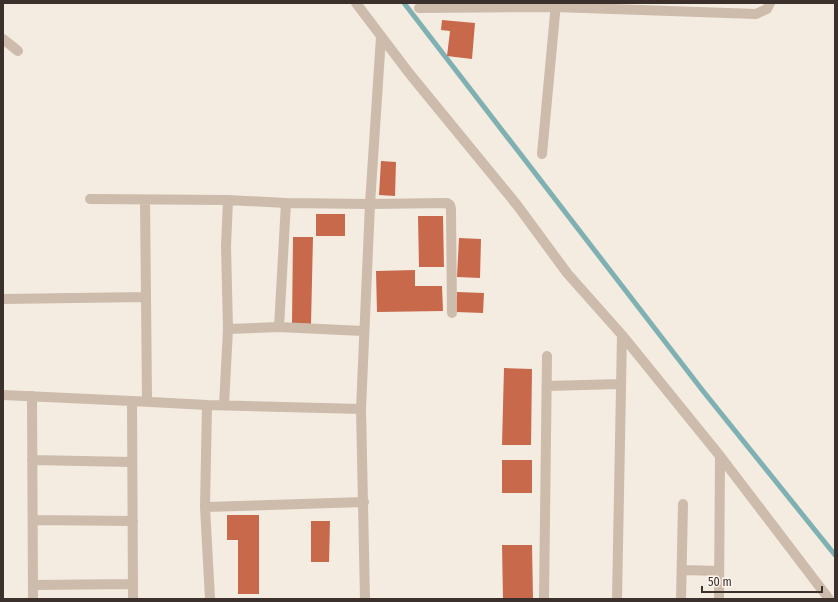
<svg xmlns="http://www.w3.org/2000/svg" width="838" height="602" viewBox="0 0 838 602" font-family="'Fira Sans Condensed',sans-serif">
<rect width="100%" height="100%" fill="#f4ebe1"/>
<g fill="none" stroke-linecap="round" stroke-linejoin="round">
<path stroke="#7fb0b2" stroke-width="5" d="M404 3 703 391 835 555"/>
</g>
<path fill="#c8694b" d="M442 20 475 23 472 59 447 56 450 31 441 30Z
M381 161 396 162 395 196 379 195Z
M316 214H345V236H316Z
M418 216H443L444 267H419Z
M293 237H313L311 324 292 323Z
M459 238 481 239 480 278 457 277Z
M415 270V286H442L443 311 377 312 376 271Z
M457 292 484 293 483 313 456 312Z
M504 368 532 369 531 445H502Z
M502 460H532V493H502Z
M227 515H259V594H238V540H227Z
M311 521H330L329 562H311Z
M502 545H532L533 599H503Z"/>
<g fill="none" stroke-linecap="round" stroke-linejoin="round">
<path stroke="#cdbbac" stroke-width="10" d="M356 3 409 73 517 205 567 273 622 335 720 456 829 599
M419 8 555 7 756 14 767 9 770 3
M3 39 18 51
M542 154 556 3
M90 199 228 200 286 203 370 204 447 203 450 205 451 209 452 313
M146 297 147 401
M3 299 146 297 145 200
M279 327 286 203
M228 329 279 327 363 331
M547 386 620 384
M3 395 132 401
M32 396 33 599
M224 405 228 329 226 246 228 200
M32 460 132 462
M205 507 364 502
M33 520 133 521
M682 570 719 571
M33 585 133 584
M133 599 132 401 207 405
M210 599 205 507 207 405 361 409
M365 599 361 409 370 204 381 37
M544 599 547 356
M617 599 622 335
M681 599 683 504
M719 599 720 456"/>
</g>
<rect width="838" height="602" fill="none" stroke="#3b302b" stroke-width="8"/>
<path d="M702 586v6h120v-6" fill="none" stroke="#3b302b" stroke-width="2"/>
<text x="708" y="586" font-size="12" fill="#3b302b" stroke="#fbf5ee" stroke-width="3" paint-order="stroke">50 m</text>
</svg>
